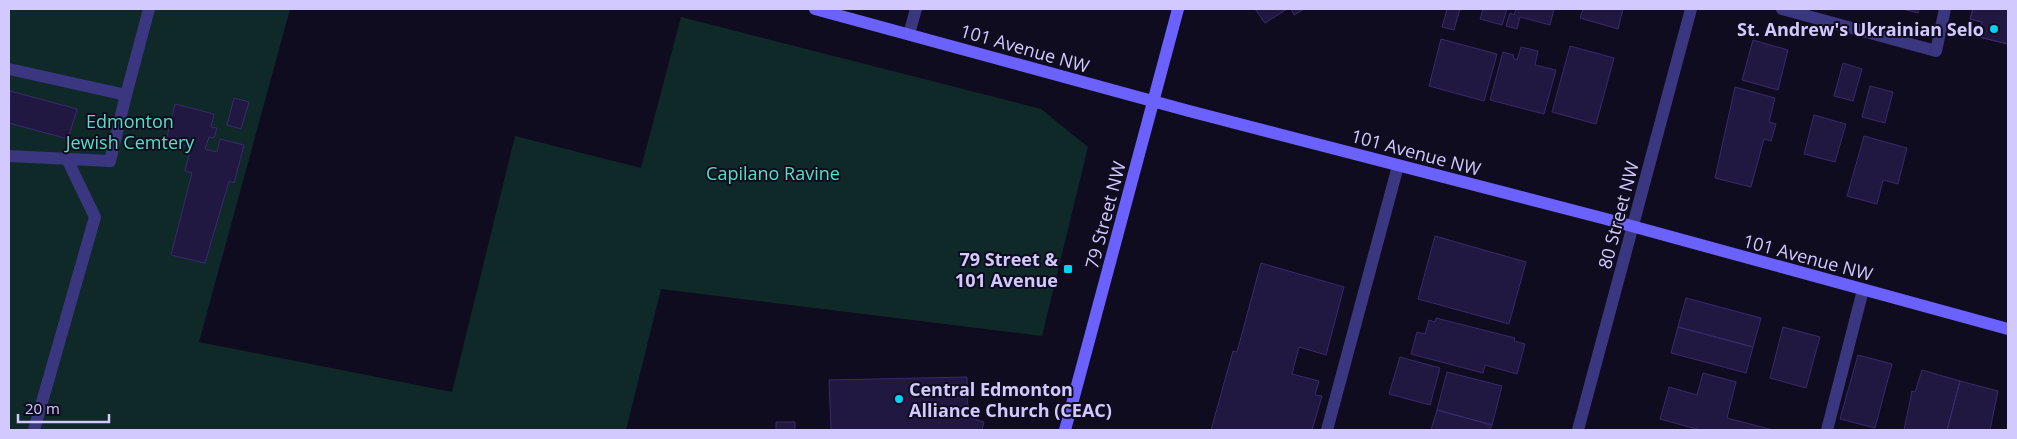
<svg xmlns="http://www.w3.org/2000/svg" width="2017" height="439" viewBox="0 0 2017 439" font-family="'Open Sans',sans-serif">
<rect width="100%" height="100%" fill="#100c1f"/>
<path fill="#0f2929" d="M9 9H290L199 342 452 392 515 136 641 168 681 17 1041 109 1088 147 1042 336 661 289 626 430H9Z"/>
<path fill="#211841" stroke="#39296d" d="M1255 9H1287L1265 23Z
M1291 9H1304L1294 15Z
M1447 9H1460L1454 30 1442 27Z
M1483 9H1507L1502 25 1480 19Z
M1516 9H1554L1550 25 1520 17 1517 29 1506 26 1510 13 1514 15Z
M1583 9H1623L1618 29 1580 18Z
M1903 9H1919L1918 13Z
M1973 9H2008V44L1979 37 1982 22 1970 19Z
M1973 9H2008V44L1979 37 1982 22 1970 19Z
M1441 39 1497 54 1484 101 1429 86Z
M1753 40 1788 50 1778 90 1742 80Z
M1570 46 1614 58 1596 124 1552 112Z
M1521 47 1538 51 1535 65 1556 70 1544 114 1490 100 1503 52 1514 55 1513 58 1517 60Z
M1843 63 1862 69 1853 101 1834 96Z
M1870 86 1893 92 1885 123 1862 117Z
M1735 87 1775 98 1769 122 1776 124 1771 141 1764 139 1751 187 1715 178Z
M10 91 77 109 68 139 9 123Z
M234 98 249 102 241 129 227 125Z
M175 104 214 114 211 127 217 128 214 138 209 137 205 149 217 152 220 139 244 145 234 183 229 181 205 263 171 255 192 173 185 171 191 147 166 141Z
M1814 115 1846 124 1835 162 1804 154Z
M1864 136 1907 148 1898 184 1883 180 1877 204 1847 196Z
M1435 236 1526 262 1509 324 1418 299Z
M1261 263 1344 287 1326 355 1299 347 1292 374 1319 381 1315 395 1322 396 1312 430H1211L1233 351 1237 352Z
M1686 298 1761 318 1753 347 1678 327Z
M1436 318 1515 338 1514 341 1525 344 1517 374 1485 365 1483 373 1411 354 1417 332 1425 334 1429 320 1435 322Z
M1678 327 1753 347 1746 373 1671 353Z
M1783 327 1820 337 1806 388 1770 378Z
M1858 355 1892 364 1875 428 1840 419Z
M1400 357 1440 368 1430 405 1389 394Z
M1922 370 1960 381 1947 430H1904L1912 391 1915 392Z
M1447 372 1502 386 1492 425 1437 410Z
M1703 373 1736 382 1727 418 1773 430H1700L1660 419 1669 387 1697 395Z
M967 377 968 417 984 422 982 430H831L829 380Z
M1960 381 1998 391 1990 430H1947Z
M1437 410 1492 425 1490 430H1431Z
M776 422H795V430H776Z"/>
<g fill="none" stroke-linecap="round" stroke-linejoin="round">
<path stroke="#3b3680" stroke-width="12" d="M1782 9 1936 51 1945 9
M909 34 916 9
M9 69 126 95 149 9
M9 156 110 161 126 95
M34 430 95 217 67 159
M1327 430 1398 166
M1827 430 1863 290"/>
<path stroke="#3b3680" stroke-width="12" d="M1578 430 1691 9"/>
<path stroke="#6b61ff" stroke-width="12" d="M815 9 1189 111 1606 219 2008 329
M1065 430 1178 9"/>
</g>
<g fill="#00d3f5" stroke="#100c1f" stroke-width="2">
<circle cx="1994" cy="29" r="5"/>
<rect x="1063" y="264" width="10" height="10" rx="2.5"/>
<circle cx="899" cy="399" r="5"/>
</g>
<g text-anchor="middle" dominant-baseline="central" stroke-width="4" stroke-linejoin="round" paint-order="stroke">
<g font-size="18" font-weight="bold" fill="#d2caff" stroke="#100c1f" text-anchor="end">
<text x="1984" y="29">St. Andrew's Ukrainian Selo</text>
<text x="1058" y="259">79 Street &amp;<tspan x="1058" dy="21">101 Avenue</tspan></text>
<text x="909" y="389" text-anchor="start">Central Edmonton<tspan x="909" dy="21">Alliance Church (CEAC)</tspan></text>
</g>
<g font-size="18" fill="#d2caff" stroke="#100c1f">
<text transform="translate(1025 48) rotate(16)">101 Avenue NW</text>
<text transform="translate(1416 152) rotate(15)">101 Avenue NW</text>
<text transform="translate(1105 215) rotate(-75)">79 Street NW</text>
<text transform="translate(1618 215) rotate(-75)">80 Street NW</text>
<text transform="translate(1808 257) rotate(15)">101 Avenue NW</text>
</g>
<g font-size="18" fill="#54e1c3" stroke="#100c1f">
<text x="130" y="121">Edmonton<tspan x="130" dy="21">Jewish Cemtery</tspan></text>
<text x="773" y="173">Capilano Ravine</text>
</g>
</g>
<rect width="2017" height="439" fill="none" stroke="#d2caff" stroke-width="20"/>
<path d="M18 414v8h91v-8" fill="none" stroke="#d2caff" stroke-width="2.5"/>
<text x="25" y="414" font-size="15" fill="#d2caff" stroke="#100c1f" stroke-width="4" paint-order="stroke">20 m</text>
</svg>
